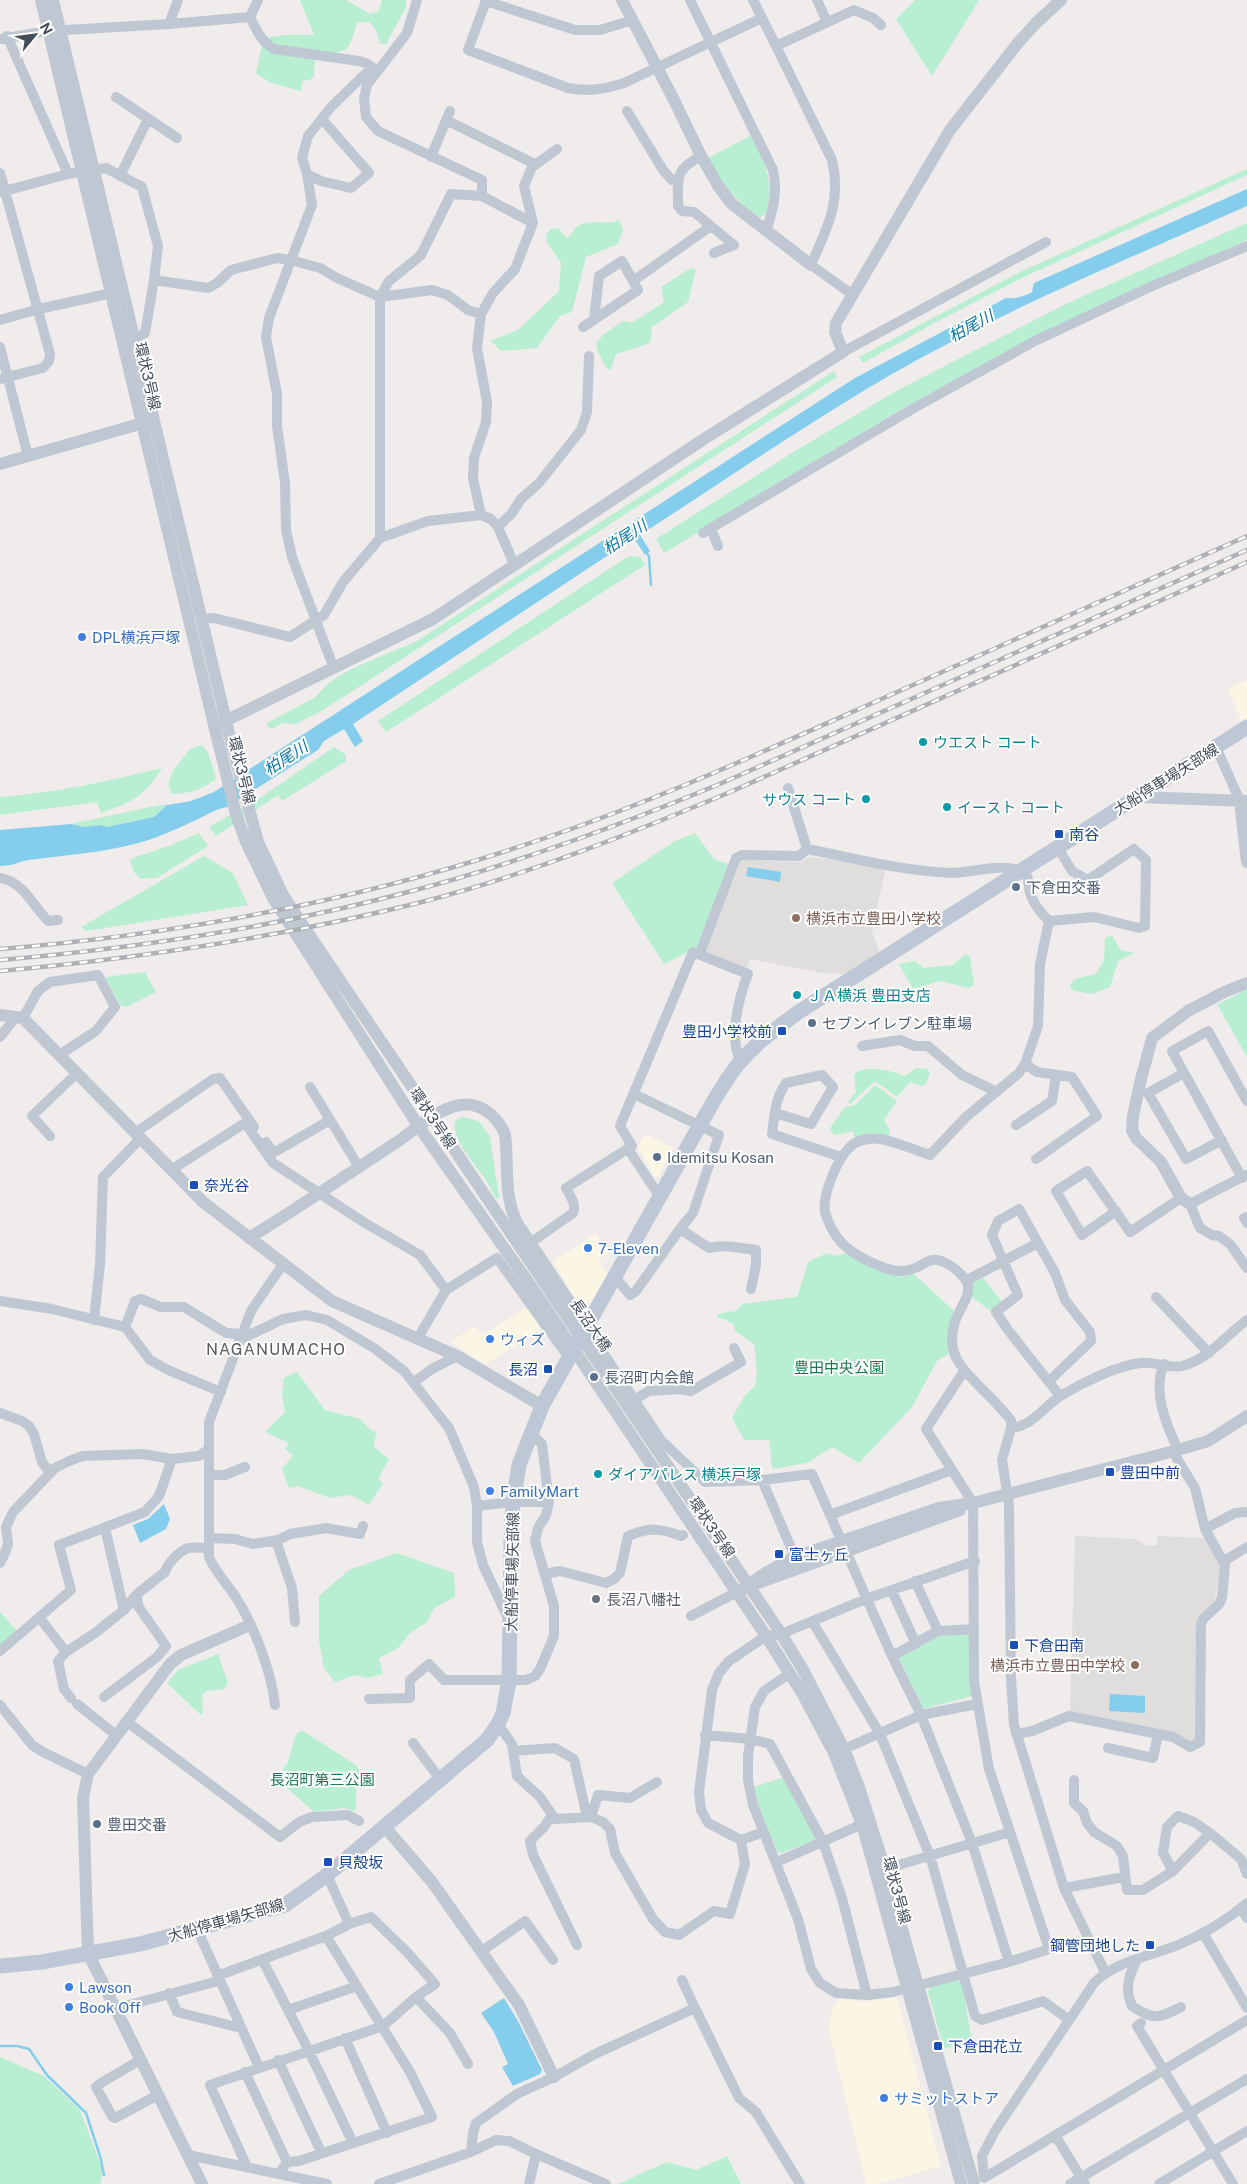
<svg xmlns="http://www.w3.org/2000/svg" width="1247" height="2184" viewBox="0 0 1247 2184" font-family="'Public Sans','Noto Sans JP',sans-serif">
<rect width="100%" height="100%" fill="#efeceb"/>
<path fill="#fbf6e3" d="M1247 680V719L1242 722 1228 689Z
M645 1134 674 1148 658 1177H655L638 1147Z
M596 1234 608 1254 598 1260 607 1274 591 1302 579 1304 553 1261Z
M528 1307 541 1329 485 1364 450 1342 475 1326 482 1335Z
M897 1997 941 2166 879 2184H866L829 2030 832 2008 840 1998 864 2002Z"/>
<path fill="#e0dddd" d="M809 857 871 864 886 868 872 931 880 955 848 974 821 973 750 959 746 969 707 954 705 951 735 876 739 863 744 860 801 862Z
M1075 1536 1135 1539 1147 1546 1157 1545V1536L1204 1538 1222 1567 1214 1601 1200 1619 1196 1739 1189 1743 1070 1711Z"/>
<path fill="#b8eed2" d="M300 0H346L370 14 379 11 382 0H406V7L386 44H380L376 30 369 22H357C348 57 348 50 315 56L314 77 309 80 302 81 301 91 271 83 256 73 262 46 266 38 285 35H314Z
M915 0H979L932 76 896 19Z
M752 135C765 164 774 180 767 212L761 217 757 216C734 199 722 182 708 158Z
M1247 169V175L1026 276 938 321 863 363 859 357 1018 273Z
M619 220 623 230 618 244 586 257 572 312 560 316 537 348 501 351 491 341 518 330 559 291 561 263 547 242 546 234 551 229 558 228 567 239C570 235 574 229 578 226 591 218 605 226 619 220Z
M1247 223V240L1011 350 905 407 664 553 656 539 795 451 898 390 1068 303Z
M691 268 696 270 688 302 652 327 650 343 616 354 611 369H607L598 352 596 343 604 334 623 321 632 323 664 302 661 287Z
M834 371 837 377 320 712 295 724 283 723 272 729 267 726V723L314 698 330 682 351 669 417 641Z
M629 556 640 557 645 565 386 732 378 721Z
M202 745 208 752 216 779C204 789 188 794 172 794L168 784 173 771 190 749Z
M334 747 346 755V761L282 801 278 795 216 836 209 827 260 798Z
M162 768C145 796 132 802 101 813L97 802 0 815V797C56 793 108 781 162 768Z
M160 805H167L154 817 107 827 100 825 85 827 71 824Z
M199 833 208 846 157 878 140 879 134 872 130 859 169 846Z
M695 833 714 859 731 865 700 946 664 964 612 883 675 841Z
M204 856 233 873 248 905 87 931 81 927Z
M1112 935 1120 950 1134 953 1118 961 1110 987 1092 994 1072 990 1070 984 1075 979 1096 974 1104 960 1105 938Z
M965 955 970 956 974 984 969 988 941 981 913 989 899 964 915 961 924 968 953 965Z
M145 972 156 992 127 1007 121 1006 105 977Z
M1247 990V1057L1217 1004Z
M916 1068 927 1069 930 1073 926 1084 922 1086 910 1082 897 1097 875 1081 850 1104 848 1102 856 1092 854 1075C865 1063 892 1071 905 1076Z
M875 1085 897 1101 884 1120 890 1131 888 1139 855 1140 853 1131 834 1135 830 1128 845 1107 855 1105Z
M462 1117 479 1121 490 1137 499 1198 496 1199C491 1189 486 1179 479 1171 470 1157 452 1139 455 1121Z
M827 1253 836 1256 846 1253 900 1277 914 1274 954 1311 950 1324V1353L937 1361 912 1407 859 1463 832 1447 807 1463 772 1469 769 1440H744L732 1418 745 1395 755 1386 757 1371 754 1344 735 1331 734 1324 718 1317 717 1314 736 1311 742 1304 796 1297 798 1295 808 1262Z
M983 1278 1003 1303 992 1312 972 1297V1283Z
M297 1372 325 1410 360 1419 372 1431 377 1432 373 1446 389 1459 378 1479 383 1483 369 1505 355 1497 348 1495 330 1498 298 1486 289 1488 282 1469 293 1455 285 1449 289 1443 265 1432 285 1412 282 1394 284 1378Z
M397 1553 454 1573 455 1597 434 1608 427 1622 409 1634 398 1648 379 1658 383 1674 367 1678 355 1675 335 1682 324 1668 319 1641V1596L349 1570Z
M0 1612 18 1632 0 1648Z
M968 1634 970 1637 972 1696 923 1709 898 1656 939 1635Z
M218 1654 228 1683 224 1689 207 1691 202 1694 203 1713 201 1715 167 1683 178 1670Z
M303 1731 356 1765 362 1776 356 1781V1811L344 1808 314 1812 277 1779 288 1762 294 1740 298 1732Z
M785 1777 816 1838 814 1841 781 1853 778 1852 762 1820 754 1787Z
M958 1980 962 1983 972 2041 944 2049 928 1992 930 1987Z
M0 2057 44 2076 80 2110 103 2171 100 2184H0Z
M727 2156 741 2184H618L667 2162 696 2170Z"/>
<path fill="#85cdec" d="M1247 189V206C1128 259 1006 309 892 374 806 424 724 481 640 535L650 551 645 555 634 538 353 724 363 741 355 747 344 729 324 741 318 750 227 807C215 809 207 815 196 820 183 826 170 832 157 837 116 852 73 854 29 860 17 862 14 866 0 866V830L71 824 84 827 100 825 107 827 154 817 167 805 191 801 214 792 855 378 1006 298C1016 299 1023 297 1032 292L1034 283Z
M748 867 781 872 780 882 746 876Z
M164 1504 170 1519 166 1529 140 1543 133 1525 148 1519Z
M1110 1694 1145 1696V1713L1109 1711Z
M504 1998 518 2021 542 2070 540 2074 513 2086 502 2067 508 2064 494 2032 481 2013Z"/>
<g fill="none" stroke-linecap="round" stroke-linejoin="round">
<path stroke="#85cdec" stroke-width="2.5" d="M645 550 649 556 651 585
M0 2046H17L29 2049 47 2075 86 2113 100 2156 104 2175"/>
<path stroke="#bfc7d2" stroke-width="10" d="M417 0 407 33 367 85 364 98 366 117 378 131 482 180V196
M485 0 486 1 468 50 568 88C588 92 605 89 624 83L762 18
M690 0 773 170C778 192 773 210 766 231
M753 0 776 46
M817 0 827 22
M486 1 575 30H600L633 20
M250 17C256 30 262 42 274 49L359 61 368 64 377 71
M169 24 250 17 258 0
M7 36 68 174
M0 39 48 31 169 24 178 0
M116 97 177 138
M627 111 663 170 672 180H678
M322 119 369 173 351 188 321 181 307 174 302 158 308 136 331 107 365 74 376 72
M446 120 535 164
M701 156C674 170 678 178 678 206L682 211 694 212 734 245 714 253
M431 157 450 111
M0 173 50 354 49 361 43 368 0 379
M307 174 312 205 269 318 266 337 277 394V426L285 483 286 530 292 557 333 666
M120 176 148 119
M1 192 68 174 106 168 142 187 158 246 154 280
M533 223 524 186 532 167 557 149
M853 295 811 265C827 228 842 201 832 160L776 46 854 10 873 18 881 25
M0 320 39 309 112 293
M594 320 599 276 622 261 633 281
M583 327 638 290 633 281 711 226
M130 341 145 333 154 280 208 288 217 283 231 270 277 258 291 260 320 268 337 278 380 297 432 290 448 295 468 310 481 314
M0 347 28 456
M843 352 1046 242
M498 527 512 513 521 499 539 483 581 430 587 412 589 356
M711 529 718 546
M703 533 914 408 1035 341 1150 287 1247 246
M380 538V297L389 281 421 255 451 194 482 196 533 223 515 269 493 293 481 314 477 348 487 402 486 422 474 458 473 478 481 515
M201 619 214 618 290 637 324 615 343 582 380 538 428 521 481 515 491 519 498 527 514 564
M1216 747 1240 801
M788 788 807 849
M0 878C25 883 31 904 48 921L58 920
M1049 921 1094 917 1139 928 1145 926 1146 860 1134 849 1088 880 1072 871 1058 848
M700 953 736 858 742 855 799 856 807 849C854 858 902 871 951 873 969 873 1007 862 1023 872 1030 876 1028 885 1030 893 1033 904 1041 913 1049 921L1040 964 1038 1026 1025 1064 1019 1073 966 1117 930 1155C914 1150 884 1136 868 1139 862 1140 855 1142 851 1146 838 1157 822 1195 825 1212 828 1223 834 1234 841 1242 851 1254 886 1272 902 1271 927 1270 926 1248 954 1268 960 1273 966 1278 968 1285 970 1299 957 1311 954 1325 946 1357 964 1370 984 1391 994 1400 1002 1410 1011 1420V1428L1002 1460 1009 1505 1011 1678 1014 1725 1064 1888 1105 1972
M23 1018 38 991 50 982 98 975 115 1007 96 1031 59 1055
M0 1037 16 1017
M862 1046 900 1040 915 1046H928L962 1075 997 1092
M1025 1064 1037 1072 1072 1077 1097 1116 1036 1159
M1184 1073 1148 1093 1186 1159 1222 1140
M310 1087 359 1167
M775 1113 811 1124 833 1087 822 1075 786 1083C774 1101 775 1114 772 1134L841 1157
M1016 1125 1052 1101 1056 1075
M135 1133 213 1079 220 1078 254 1127
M50 1136 32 1116 77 1073
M266 1142 273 1153 330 1120
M628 1149 660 1197
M171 1170 245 1123 273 1163 365 1223 420 1255 446 1290
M1246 1175 1190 1204 1200 1228 1212 1235 1219 1236 1230 1244 1247 1268
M1242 1178 1172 1051 1208 1031 1247 1101
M1116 1211 1082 1235 1056 1191 1087 1171 1130 1232 1181 1198
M1247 1217 1244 1218 1247 1223
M680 1229 709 1248C724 1244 741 1248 756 1250V1265L751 1289
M529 1244 573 1213C577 1205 570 1196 566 1188L632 1146 620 1126 693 952 748 974C739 997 728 1038 741 1062
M614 1276 630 1295 636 1291 680 1229 693 1213 719 1135 634 1094
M967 1280 1038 1243
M1156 1297 1209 1353
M0 1301 52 1309 125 1327 150 1360 168 1370 221 1392
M94 1320 100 1264 103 1177 140 1139
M125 1327 135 1301 141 1299 161 1307H184L226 1333 241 1334
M586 1327 661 1440 705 1482 762 1480 812 1474 892 1656 921 1715 972 1843 1009 1962
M418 1338 446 1290 497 1258 570 1359
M239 1340 283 1319 306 1315 327 1320 374 1348 404 1371 449 1428 474 1487 477 1506 513 1502H549
M1164 1364C1152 1392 1166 1424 1178 1450
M1049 1381 1091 1341 1090 1332 1065 1300 1055 1273 1019 1209 998 1221 992 1235 1018 1295 996 1312 1008 1330 1060 1396
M414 1382 432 1369 457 1356
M634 1400 649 1391 679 1389 691 1391 741 1362 734 1348
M0 1413 22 1421 29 1426 34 1434 42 1462 50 1473
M1011 1428C1033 1426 1044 1406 1062 1395 1082 1383 1116 1366 1140 1363 1153 1361 1169 1369 1182 1366 1209 1359 1225 1336 1247 1320
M952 1470 926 1429 964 1371
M209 1475H225L245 1467
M762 1480 795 1557
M477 1506V1542L483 1565 507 1616
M830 1515 952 1470 973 1503 974 1681 989 1769 1049 1949
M105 1528 124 1610
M1205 1529 1235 1513 1247 1512
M209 1538 235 1539 253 1544 278 1540 290 1534 326 1528 360 1534 363 1526
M276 1541 292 1588 295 1622
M1224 1561 1247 1547
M0 1563 5 1553 8 1544 6 1527 13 1512 55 1468 69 1461 83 1456 142 1454 172 1459 199 1456 208 1450
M545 1574 560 1571 606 1583 614 1579 620 1573 628 1536C650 1527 659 1528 681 1536L683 1535
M915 1581 938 1631
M892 1591 916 1644
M691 1616 737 1592
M39 1617 66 1652
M812 1621 880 1734 930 1856 975 2016 982 2020 1043 2001 1068 2019
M0 1651 71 1590 59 1545 145 1512 159 1496 172 1459
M892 1656 938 1631 974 1629
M790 1673 764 1691 755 1707 748 1756V1780L753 1805 798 1919 811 1969 820 1983 836 1993 867 1995 893 1992 1009 1962 1049 1949 1089 1940
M104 1697 157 1657 166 1646 138 1606 137 1594
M71 1698 64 1689 58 1661 66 1652 95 1633 124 1610 137 1594 165 1572C167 1564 179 1551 188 1548 194 1547 202 1548 209 1548
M369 1699 410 1698V1680L429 1664 444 1680H526L535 1676 540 1669 554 1636V1606L535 1541 538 1528 546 1515 549 1502 542 1444 530 1433
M77 1704 116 1735
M0 1705 32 1745 43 1752 88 1774
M275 1705C272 1673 253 1623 235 1596 226 1582 215 1572 209 1557V1422L251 1311 283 1264
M126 1721 280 1837 299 1822 312 1817 348 1815 359 1821
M498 1724 512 1744 517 1776 540 1797 555 1819 591 1817 603 1822 610 1829 615 1853 653 1919 665 1932 679 1935 714 1911 730 1914 745 1864 741 1840
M1016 1734 1032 1731 1069 1716 1173 1737 1190 1747 1200 1742 1201 1625 1203 1619 1219 1604 1222 1598 1225 1565 1205 1529 1195 1488 1173 1452
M705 1735 751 1739 770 1744 823 1842 842 1898 867 1995
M413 1743 440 1779
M1108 1748 1153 1758 1158 1734
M844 1749 921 1715 977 1704
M513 1751 555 1748 574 1759 587 1817
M1074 1780V1803L1083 1811 1087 1823 1094 1832 1117 1846 1123 1856 1127 1890H1143L1173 1871 1210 1833 1241 1859 1247 1874
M552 1815 544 1827 530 1841 533 1855 577 1945
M591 1817 598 1795 630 1798 657 1782
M764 1832 741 1840 708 1823 701 1810 699 1792 712 1690 719 1673 729 1661 766 1636 781 1634 866 1599 975 1561
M777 1862 867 1822
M885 1869 1010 1832
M1173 1871 1163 1853 1167 1827 1178 1816 1194 1822 1210 1833
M1064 1888 1124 1877
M1247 1903C1227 1920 1202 1935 1178 1945 1150 1956 1116 1961 1094 1983L995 2131 982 2156 984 2178 1247 2020
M1241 1909 1247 1918
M197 1929 259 2067
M1203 1933 1247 2008
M482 1951 525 1921 553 1960
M1137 1959C1129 1976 1124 1989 1132 2006 1154 2021 1160 2018 1181 2007
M263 1961 309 2051 353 2143
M217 1976 326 1936 349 1924 327 1875
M682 1980 695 2008
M169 1993 177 2012 241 2028
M416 1997 450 2033 468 2064
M114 2009 218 1981
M288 2010 357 1986
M1141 2023 1137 2026 1233 2184
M345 2038 387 2133
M140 2060 101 2083 96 2087 112 2116 115 2118 158 2095
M278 2060 321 2152
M245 2072 287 2162
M1055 2135 1085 2184
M471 2152 473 2133 476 2123 517 2094 554 2077 595 2054 695 2008 739 2098 756 2112 800 2184
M536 2154 606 2184
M188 2155 327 2184
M247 2167 210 2085 383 2026 416 1997 435 1984 407 1952 371 1917 349 1924
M279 2174 287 2162 299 2161 432 2117 410 2072 326 1936
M379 2184 471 2152 496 2140 509 2141 536 2154 529 2184
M1070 2184 1247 2079
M1159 2184 1247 2131"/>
<path stroke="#bfc7d2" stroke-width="12" d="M41 0 215 729 236 814 246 842 273 898 419 1127 540 1299 766 1636 802 1693 834 1753 862 1824 961 2184
M53 0 233 750 258 842 283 895 306 930 778 1629 802 1668 844 1749 859 1787 885 1869 974 2184
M622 0 674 100 701 156 719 187 732 204 811 265
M0 464 150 421
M219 724 433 619 707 437 843 352 835 332 836 323 950 130 1018 43 1036 23 1061 0
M1138 797 1247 801
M1240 801 1247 862
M0 1015 23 1018 203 1202 332 1301 457 1356 542 1406
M1190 1204 1181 1198 1161 1162 1136 1138 1132 1130 1133 1116 1140 1083 1152 1038 1188 1011 1224 992 1247 983
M249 1238C299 1207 348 1174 397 1142 416 1129 437 1109 460 1105 481 1102 497 1116 505 1134 509 1165 503 1194 517 1223L586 1327
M758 1583 960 1510
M743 1589 767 1572 795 1557 939 1508 973 1503 1178 1450 1208 1441 1247 1416
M384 1826 432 1882 519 2005 554 2077
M202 2184 88 1953 83 1798 88 1774 170 1664 181 1655 250 1625"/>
<path stroke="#bec7d6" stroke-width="15" d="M0 1966 42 1962 140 1944 285 1905 327 1875 487 1740 498 1724 503 1713 509 1681 511 1540 513 1502 519 1465 542 1406 700 1125C712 1104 724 1081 740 1062 756 1043 777 1028 797 1013L1247 727"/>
<defs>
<path id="rail" d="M0 949C194 933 387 895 571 829 675 792 776 746 877 701 1000 646 1124 591 1247 536
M0 960C139 948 277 927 412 891 518 863 621 825 722 783L1247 550
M0 971C141 958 281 937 418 903 524 876 627 835 728 793L1247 562"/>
</defs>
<use href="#rail" stroke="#aeb0b6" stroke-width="4.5"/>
<use href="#rail" stroke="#fff" stroke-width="2.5" stroke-dasharray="8" stroke-linecap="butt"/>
</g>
<g fill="#3f7fe0" stroke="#fff" stroke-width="2">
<circle cx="82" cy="637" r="5"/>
<circle cx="588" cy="1248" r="5"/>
<circle cx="490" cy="1339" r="5"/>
<circle cx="490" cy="1491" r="5"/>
<circle cx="69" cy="1987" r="5"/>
<circle cx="69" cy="2007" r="5"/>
<circle cx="884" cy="2098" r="5"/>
</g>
<g fill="#0f9aa8" stroke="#fff" stroke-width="2">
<circle cx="923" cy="742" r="5"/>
<circle cx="866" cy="799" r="5"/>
<circle cx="947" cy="807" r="5"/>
<circle cx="797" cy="995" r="5"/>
<circle cx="598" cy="1474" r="5"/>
</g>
<g fill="#1a4fb4" stroke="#fff" stroke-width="2">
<rect x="1054" y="829" width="10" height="10" rx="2.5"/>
<rect x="777" y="1026" width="10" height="10" rx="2.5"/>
<rect x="189" y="1180" width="10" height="10" rx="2.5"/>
<rect x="543" y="1364" width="10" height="10" rx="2.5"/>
<rect x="1105" y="1467" width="10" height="10" rx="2.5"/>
<rect x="774" y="1549" width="10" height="10" rx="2.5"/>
<rect x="1009" y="1640" width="10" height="10" rx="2.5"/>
<rect x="323" y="1857" width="10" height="10" rx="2.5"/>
<rect x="1145" y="1940" width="10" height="10" rx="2.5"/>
<rect x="933" y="2041" width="10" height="10" rx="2.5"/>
</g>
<g fill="#5c6f8a" stroke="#fff" stroke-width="2">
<circle cx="1016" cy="887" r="5"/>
<circle cx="812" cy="1023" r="5"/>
<circle cx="657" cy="1157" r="5"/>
<circle cx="594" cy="1377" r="5"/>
<circle cx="97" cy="1824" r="5"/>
</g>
<g fill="#8d6e63" stroke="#fff" stroke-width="2">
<circle cx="796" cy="918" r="5"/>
<circle cx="1135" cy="1665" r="5"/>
</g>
<circle fill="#6b7280" stroke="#fff" stroke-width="2" cx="596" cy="1599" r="5"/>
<g text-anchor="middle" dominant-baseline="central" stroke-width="4" stroke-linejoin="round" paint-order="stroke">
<g font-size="15" fill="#444d59" stroke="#fff">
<text transform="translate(148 376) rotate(77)">環状3号線</text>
<text transform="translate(242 770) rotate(76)">環状3号線</text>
<text transform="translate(1166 779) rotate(-32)">大船停車場矢部線</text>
<text transform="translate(433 1118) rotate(56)">環状3号線</text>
<text transform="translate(591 1325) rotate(56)">長沼大橋</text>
<text transform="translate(712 1527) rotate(56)">環状3号線</text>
<text transform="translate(512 1572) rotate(-89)">大船停車場矢部線</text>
<text transform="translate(897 1890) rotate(75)">環状3号線</text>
<text transform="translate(226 1920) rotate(-16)">大船停車場矢部線</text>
</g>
<g font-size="15" fill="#366cbe" stroke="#fff" text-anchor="start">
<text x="92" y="637">DPL横浜戸塚</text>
<text x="598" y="1248">7-Eleven</text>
<text x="500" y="1339">ウィズ</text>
<text x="500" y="1491">FamilyMart</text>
<text x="79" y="1987">Lawson</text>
<text x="79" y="2007">Book Off</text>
<text x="894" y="2098">サミットストア</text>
</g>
<g font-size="15" fill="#0d838f" stroke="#fff" text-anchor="start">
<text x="933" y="742">ウエスト コート</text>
<text x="856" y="799" text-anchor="end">サウス コート</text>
<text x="957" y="807">イースト コート</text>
<text x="807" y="995">ＪＡ横浜 豊田支店</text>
<text x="608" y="1474">ダイアパレス 横浜戸塚</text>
</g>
<g font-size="15" fill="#164399" stroke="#fff" text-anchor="start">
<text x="1069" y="834">南谷</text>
<text x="772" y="1031" text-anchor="end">豊田小学校前</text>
<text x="204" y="1185">奈光谷</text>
<text x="538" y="1369" text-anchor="end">長沼</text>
<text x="1120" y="1472">豊田中前</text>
<text x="789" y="1554">富士ヶ丘</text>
<text x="1024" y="1645">下倉田南</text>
<text x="338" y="1862">貝殻坂</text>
<text x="1140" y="1945" text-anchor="end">鋼管団地した</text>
<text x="948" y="2046">下倉田花立</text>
</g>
<g font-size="15" fill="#4e5e75" stroke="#fff" text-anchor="start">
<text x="1026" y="887">下倉田交番</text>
<text x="822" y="1023">セブンイレブン駐車場</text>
<text x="667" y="1157">Idemitsu Kosan</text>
<text x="604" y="1377">長沼町内会館</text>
<text x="107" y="1824">豊田交番</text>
</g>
<g font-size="15" fill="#785e54" stroke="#fff" text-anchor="start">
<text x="806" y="918">横浜市立豊田小学校</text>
<text x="1125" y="1665" text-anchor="end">横浜市立豊田中学校</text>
</g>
<g font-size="15" fill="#167a50" stroke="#fff">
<text x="839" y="1367">豊田中央公園</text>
<text x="322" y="1779">長沼町第三公園</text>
</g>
<g font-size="15" fill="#5b616d" stroke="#fff" text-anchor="start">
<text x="606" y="1599">長沼八幡社</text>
</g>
<g font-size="16" font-style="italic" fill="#0b78a5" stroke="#fff">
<text transform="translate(971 326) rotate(-29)">柏尾川</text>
<text transform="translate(625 537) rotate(-33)">柏尾川</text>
<text transform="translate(286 758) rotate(-33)">柏尾川</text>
</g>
<g font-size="16" letter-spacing="1" fill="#585b61" stroke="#fff">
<text x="276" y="1349">NAGANUMACHO</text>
</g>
</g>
<g transform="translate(35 35) rotate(61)" stroke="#ffffff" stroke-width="4" paint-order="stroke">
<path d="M0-4L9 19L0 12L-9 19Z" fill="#444d59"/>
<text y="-8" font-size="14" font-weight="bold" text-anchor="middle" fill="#444d59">N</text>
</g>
</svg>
